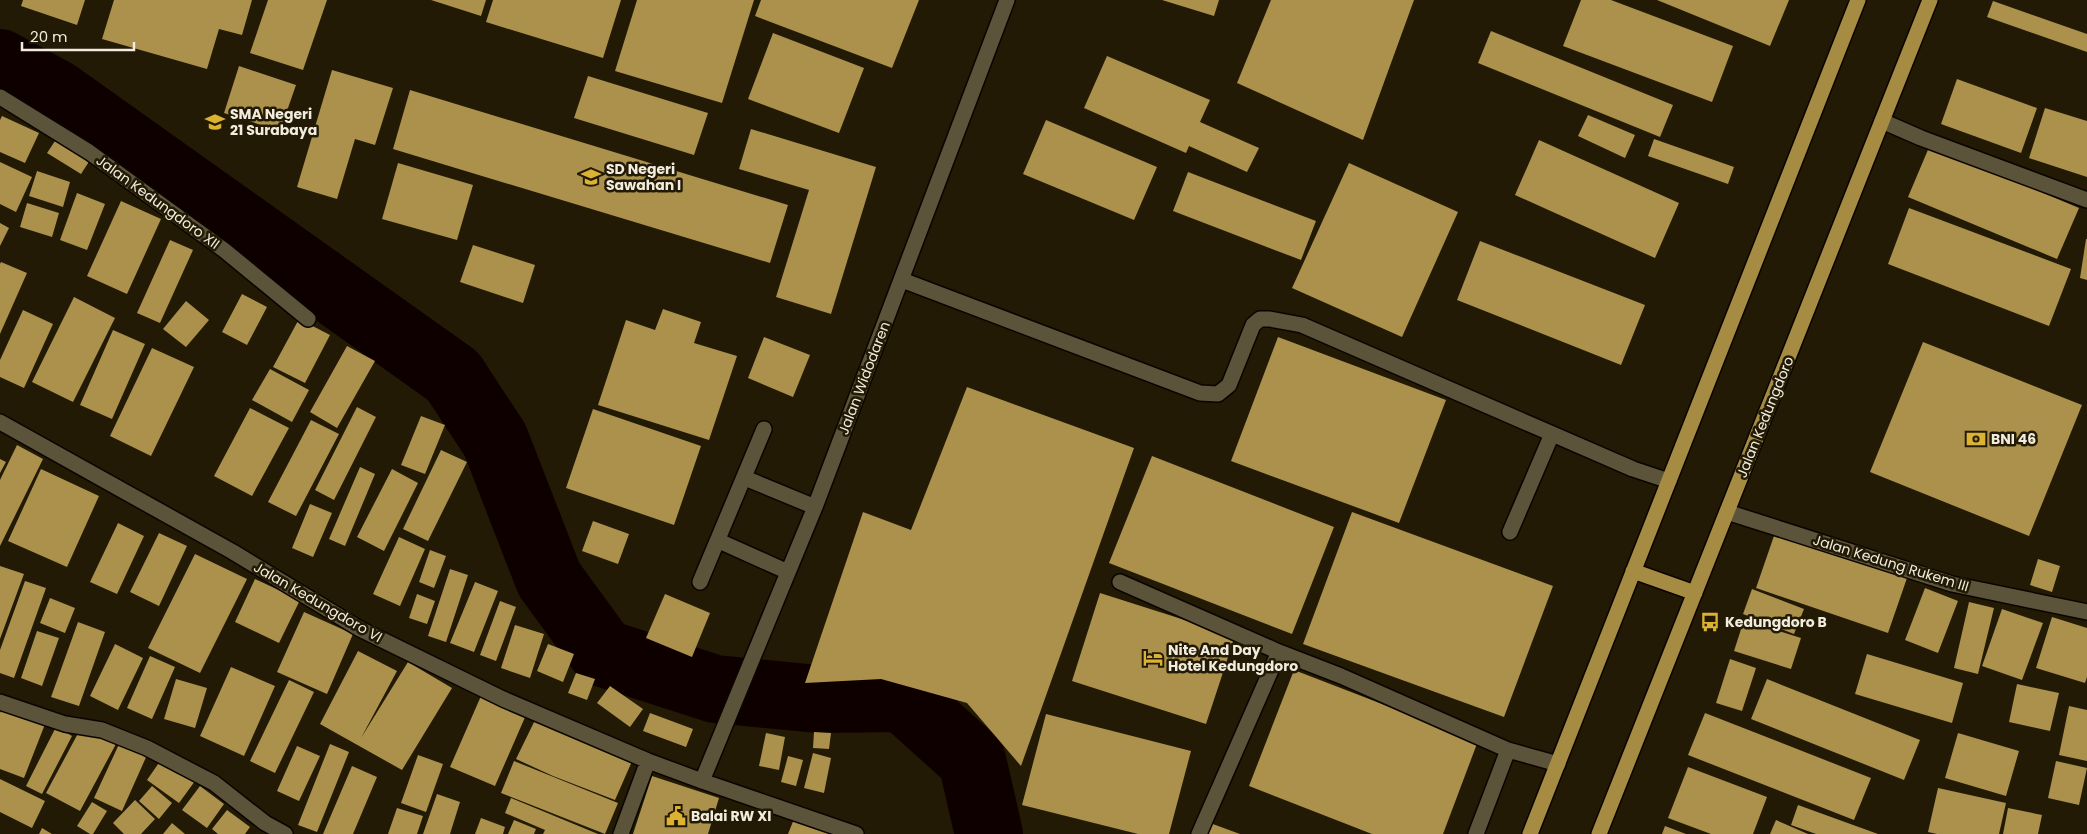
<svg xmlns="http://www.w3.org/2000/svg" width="2087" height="834" viewBox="0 0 2087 834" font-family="Poppins,sans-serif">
<rect width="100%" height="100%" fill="#221a04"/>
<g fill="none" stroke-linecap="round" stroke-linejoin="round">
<path stroke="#0f0000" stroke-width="68" d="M0 63 55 93 453 376 495 440 549 579 603 653 715 689 818 699 903 698 972 760 989 834"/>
</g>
<path fill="#ab914c" d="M23 0H85L77 25 21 6Z
M114 0H252L242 35 219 29 207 69 102 39Z
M268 0H327L303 70 250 53Z
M431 0H486L481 16Z
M493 0H621L603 58 486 22Z
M637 0H754L722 103 615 71Z
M761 0H919L892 68 755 16Z
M1162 0H1219L1214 16Z
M1271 0H1414L1363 140 1237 83Z
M1581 0H1611L1733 46 1712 102 1563 46Z
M1657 0H1789L1770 46Z
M1993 1 2087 34V52L1987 17Z
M1491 31 1673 105 1660 137 1478 63Z
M773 33 864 68 839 133 748 99Z
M1107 56 1210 100 1200 122 1259 148 1247 172 1189 146 1186 153 1084 108Z
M239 66 296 85 280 131 224 113Z
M332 70 393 88 375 145 355 139 337 199 297 187Z
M588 76 708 113 694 155 574 118Z
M1957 79 2037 108 2021 153 1941 124Z
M410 90 788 205 770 263 393 149Z
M2045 108 2087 121V177L2029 158Z
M1588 115 1635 135 1625 158 1578 136Z
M2 116 39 133 25 163 0 152V120Z
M1046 120 1157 167 1134 220 1023 174Z
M751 129 876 167 831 314 776 297 809 190 739 169Z
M59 135 92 157 81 174 47 153Z
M1654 139 1734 167 1728 184 1648 156Z
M1539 140 1679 203 1655 258 1515 195Z
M1930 145 2079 208 2057 259 1908 197Z
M0 162 32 177 16 212 0 204Z
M398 163 473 185 457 240 382 219Z
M1349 163 1458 212 1402 337 1292 288Z
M37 171 70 182 63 207 29 196Z
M1188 172 1316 221 1301 260 1173 211Z
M77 193 105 204 87 250 60 240Z
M121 201 161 219 127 294 87 276Z
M27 203 59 213 52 237 20 227Z
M1909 208 2071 269 2049 326 1888 264Z
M0 223 9 228 0 246Z
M2086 239H2087V280L2080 278Z
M170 240 193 250 160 323 137 313Z
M1480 241 1645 305 1621 365 1457 300Z
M473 245 535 265 523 303 460 282Z
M1 262 27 273 0 334V264Z
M242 294 267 307 247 345 222 332Z
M74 297 115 318 73 402 32 382Z
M186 301 209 320 186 347 163 329Z
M663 309 701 322 694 343 737 356 709 440 598 405 626 320 655 330Z
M23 310 53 324 24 388 0 377V360Z
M299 319 330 335 305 383 273 367Z
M113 330 145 344 112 419 80 405Z
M764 337 810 355 793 397 748 378Z
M1278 337 1446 400 1399 523 1231 461Z
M1923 342 2082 405 2029 536 1870 472Z
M347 346 375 361 337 428 310 412Z
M152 348 194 367 151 456 110 436Z
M270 369 309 390 292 422 252 400Z
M967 387 1134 448 1021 766 967 703 881 679 805 683 863 512 911 530Z
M357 407 376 417 334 500 315 490Z
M250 408 289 428 252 496 214 476Z
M593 409 701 446 674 525 566 488Z
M421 416 445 425 425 474 401 465Z
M311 420 339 434 296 516 268 502Z
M17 445 43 459 0 546V480Z
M441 450 467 462 428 541 403 529Z
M1152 456 1334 527 1292 634 1109 563Z
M0 459 6 462 0 473Z
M360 467 375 474 345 546 329 539Z
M41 469 99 496 67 567 8 541Z
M392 469 418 483 384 551 357 537Z
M310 504 332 513 313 557 292 548Z
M1352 512 1553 586 1504 717 1303 644Z
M593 521 629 534 618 564 582 551Z
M118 523 144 536 117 594 90 582Z
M159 533 187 546 159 606 130 592Z
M1775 533 1907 578 1888 633 1756 588Z
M399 537 425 549 400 606 373 594Z
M430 550 446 556 434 588 419 582Z
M195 554 247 579 200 673 148 648Z
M2038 559 2060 566 2052 592 2030 585Z
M0 566 24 574 0 639Z
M450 569 468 575 446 642 428 636Z
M255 579 300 600 279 643 235 622Z
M25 581 46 588 14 678 0 673V650Z
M475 582 498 591 474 652 450 643Z
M1925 588 1958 601 1938 653 1905 640Z
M1752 589 1804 609 1794 634 1743 614Z
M1100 593 1235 636 1206 724 1072 681Z
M417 594 435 601 427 624 409 618Z
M665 594 710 613 692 657 646 638Z
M50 598 75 608 65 633 40 623Z
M500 601 516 607 496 661 480 655Z
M1969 602 1994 608 1978 674 1954 668Z
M2002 609 2043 623 2022 680 1982 666Z
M304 612 353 634 327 694 277 672Z
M2052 617 2087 628V677L2085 683 2036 668Z
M1744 620 1801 638 1791 669 1734 651Z
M78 622 105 632 79 706 51 697Z
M515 625 544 634 530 678 501 668Z
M37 631 59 638 42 686 21 678Z
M115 644 143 658 118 710 90 696Z
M548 644 574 654 563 682 537 671Z
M358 651 397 671 361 738 408 662 452 688 402 770 320 724Z
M1867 654 1963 683 1952 723 1855 694Z
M150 656 175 667 152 719 127 708Z
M1730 659 1756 668 1742 711 1716 703Z
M231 667 275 686 244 756 200 736Z
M1294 670 1478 741 1443 834H1372L1249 786Z
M576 673 595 679 587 700 568 693Z
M176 679 207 688 195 728 164 719Z
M1767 679 1920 740 1904 780 1751 719Z
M289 680 314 692 275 773 250 761Z
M2017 684 2059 693 2050 731 2009 722Z
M610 686 643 709 630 727 597 703Z
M481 696 526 715 495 786 450 767Z
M4 703 47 719 24 778 0 769V713Z
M2069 706 2087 710V761L2059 755Z
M650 713 693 729 686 747 643 731Z
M1705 713 1871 778 1854 820 1688 755Z
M1046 714 1191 751 1169 834H1138L1022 805Z
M536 718 633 759 615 800 553 776 516 759Z
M82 726 116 744 80 811 46 793Z
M56 727 72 736 42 794 26 786Z
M814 732 831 733 829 749 813 748Z
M766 733 785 737 779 770 759 766Z
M1958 733 2019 751 2006 796 1945 778Z
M120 742 147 755 122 811 94 798Z
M330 744 349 752 317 832 298 825Z
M297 746 320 756 299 801 277 791Z
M813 753 831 758 824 793 804 788Z
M418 755 443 764 426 812 401 803Z
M788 756 803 760 796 786 781 782Z
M163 757 195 781 179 803 147 780Z
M514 761 618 803 605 834 501 793Z
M2056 761 2087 768 2079 805 2048 798Z
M352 766 377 777 353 834H323Z
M1688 767 1767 797 1753 834H1711L1668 818Z
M652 776 719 798 708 834H633Z
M0 779 45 801 32 828 0 812Z
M152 786 172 803 159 819 139 801Z
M200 786 224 804 207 828 182 810Z
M1938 788 2006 803 1999 834H1937L1928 832Z
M437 794 460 802 450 834H423Z
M511 798 598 834H543L545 830 505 813Z
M135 800 155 819 141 834H124L113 823Z
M92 802 107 811 93 834H90L77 826Z
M1798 805 1878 834H1816L1791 825Z
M397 808 423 816 417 834H388Z
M2008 808 2042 815 2038 834H2003Z
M227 810 250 827 245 834H218L212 829Z
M481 818 505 827 503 834H475Z
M794 819 833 834H788Z
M514 820 536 829 534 834H508Z
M1776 820 1808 834H1770Z
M172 823 185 834H163Z
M1210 823 1240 834H1206Z
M1665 826 1686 834H1662Z
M42 828 52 834H39Z"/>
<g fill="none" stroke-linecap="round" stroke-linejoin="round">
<defs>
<path id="minor" d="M0 97 89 152 224 250 308 319
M1882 121 1921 138 2087 200
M902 280 1200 393 1218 394 1229 385 1253 325 1260 319H1270L1302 325 1633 469 1669 481
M0 422 233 552 360 629 503 699 648 761
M745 478 815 507
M1727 512 1952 584 2087 612
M1510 532 1552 434
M719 541 788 572
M700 582 764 429
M1120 582 1279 652
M0 702 65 724 102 730 147 748 214 783 265 823 285 834
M702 781 815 507 1007 0
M621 834 648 761 702 781 856 834
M1199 834 1279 652 1341 676 1508 750 1558 764
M1476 834 1508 750"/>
<path id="major" d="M1633 571 1695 593
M1530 834 1858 0
M1599 834 1930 0"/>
</defs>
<use href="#minor" stroke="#0b0500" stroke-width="18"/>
<use href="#major" stroke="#0b0500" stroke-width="18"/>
<use href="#minor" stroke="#5c533b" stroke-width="15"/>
<use href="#major" stroke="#a68b42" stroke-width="15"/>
</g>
<defs>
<symbol id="school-bare" viewBox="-9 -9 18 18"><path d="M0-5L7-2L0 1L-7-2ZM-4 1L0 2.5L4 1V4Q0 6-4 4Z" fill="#dcb233" stroke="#221a04" stroke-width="2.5" paint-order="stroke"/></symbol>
<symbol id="bank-bare" viewBox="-9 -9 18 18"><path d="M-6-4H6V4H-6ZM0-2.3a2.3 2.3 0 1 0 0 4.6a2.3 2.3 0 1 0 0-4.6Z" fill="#dcb233" stroke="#221a04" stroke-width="2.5" paint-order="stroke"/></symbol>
<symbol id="bus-bare" viewBox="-9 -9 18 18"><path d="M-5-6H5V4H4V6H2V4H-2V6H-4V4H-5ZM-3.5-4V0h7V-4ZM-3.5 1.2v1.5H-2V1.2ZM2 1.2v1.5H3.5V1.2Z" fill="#dcb233" stroke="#221a04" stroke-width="2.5" paint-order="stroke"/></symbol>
<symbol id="hotel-bare" viewBox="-9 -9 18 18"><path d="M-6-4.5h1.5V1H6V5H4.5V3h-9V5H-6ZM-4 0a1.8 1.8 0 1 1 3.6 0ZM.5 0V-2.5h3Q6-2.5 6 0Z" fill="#dcb233" stroke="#221a04" stroke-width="2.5" paint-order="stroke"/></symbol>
<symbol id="civic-bare" viewBox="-9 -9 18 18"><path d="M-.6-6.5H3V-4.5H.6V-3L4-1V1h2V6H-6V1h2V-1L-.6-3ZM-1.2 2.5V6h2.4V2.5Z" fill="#dcb233" stroke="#221a04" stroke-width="2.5" paint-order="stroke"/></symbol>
</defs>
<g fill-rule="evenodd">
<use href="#school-bare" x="201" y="108" width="28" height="28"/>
<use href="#school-bare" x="577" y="163" width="28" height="28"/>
<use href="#bank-bare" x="1962" y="425" width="28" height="28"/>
<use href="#bus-bare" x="1696" y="608" width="28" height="28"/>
<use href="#hotel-bare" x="1139" y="644" width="28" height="28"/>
<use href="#civic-bare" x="662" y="802" width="28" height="28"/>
</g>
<g text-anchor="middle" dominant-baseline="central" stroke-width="5" stroke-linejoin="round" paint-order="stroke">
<g font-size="14" font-weight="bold" fill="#f2ecde" stroke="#221a04" text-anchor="start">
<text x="230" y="114">SMA Negeri<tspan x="230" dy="16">21 Surabaya</tspan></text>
<text x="606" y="169">SD Negeri<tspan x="606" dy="16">Sawahan I</tspan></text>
<text x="1991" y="439">BNI 46</text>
<text x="1725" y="622">Kedungdoro B</text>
<text x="1168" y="650">Nite And Day<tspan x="1168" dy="16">Hotel Kedungdoro</tspan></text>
<text x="691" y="816">Balai RW XI</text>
</g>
<g font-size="14" fill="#f2ecde" stroke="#221a04">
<text transform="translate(158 202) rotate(36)">Jalan Kedungdoro XII</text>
<text transform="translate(864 378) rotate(-69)">Jalan Widodaren</text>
<text transform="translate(1765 417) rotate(-68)">Jalan Kedungdoro</text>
<text transform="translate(1891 563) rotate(17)">Jalan Kedung Rukem III</text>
<text transform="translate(318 602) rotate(30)">Jalan Kedungdoro VI</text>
</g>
</g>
<path d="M22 42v8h112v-8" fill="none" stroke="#f2ecde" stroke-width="2.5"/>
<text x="30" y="42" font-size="15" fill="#f2ecde" stroke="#221a04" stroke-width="4" paint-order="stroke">20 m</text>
</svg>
